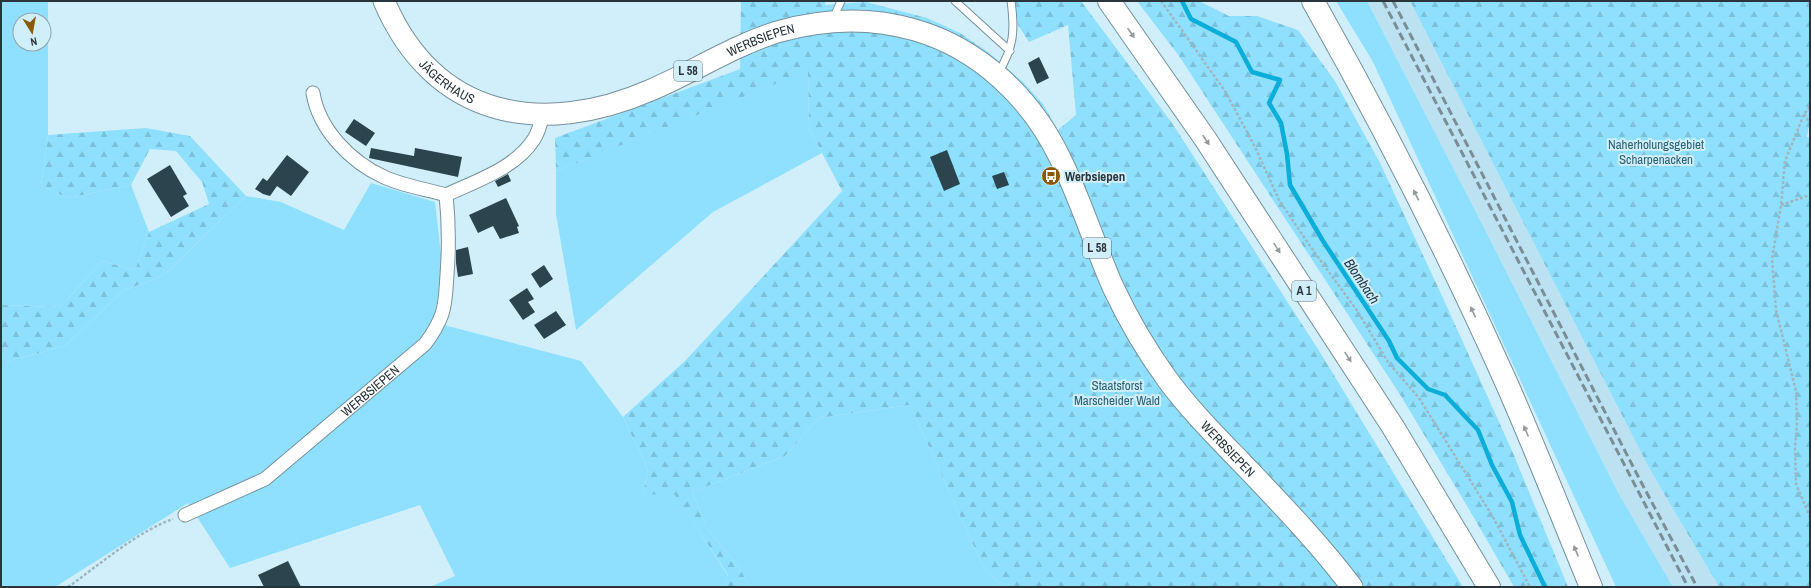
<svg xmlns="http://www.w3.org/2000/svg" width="1811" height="588" viewBox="0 0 1811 588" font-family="'Archivo Narrow',sans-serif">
<defs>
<pattern id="forest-firs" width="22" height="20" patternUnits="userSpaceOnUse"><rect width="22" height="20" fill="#8fe0fe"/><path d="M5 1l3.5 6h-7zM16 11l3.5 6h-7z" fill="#7bc1da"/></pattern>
</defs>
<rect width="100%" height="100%" fill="#d1effb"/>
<path fill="#bce2f1" d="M1367 1H1410L1649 468 1719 587H1673L1619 494 1477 214Z"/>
<path fill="#8fe0fe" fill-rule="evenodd" d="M1 1H48V135L41 186 68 198 131 185 149 232 135 270 102 261 60 307 1 305ZM20 20H44V44H20Z
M1336 1H1367L1477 214 1619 494 1673 587H1616L1373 62Z
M808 70 809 128 822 153 713 212 576 330 556 214V171Z
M371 183 435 202 443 271 433 322 581 361 623 417 648 469 643 494H675L728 576 724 587H430L455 576 420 505 230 568 188 503 55 587H1V363L65 346 123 291 164 275 246 196 281 202 344 230Z
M910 405 982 564 1002 587H750L739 567 707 528 692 492 785 456 819 418Z"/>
<path fill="url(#forest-firs)" d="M741 1H826L825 5 866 2 927 18 960 33 988 52 1023 82 1043 104 1058 130 1076 115 1068 25 1029 42 1018 25 1013 1H1081L1172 123 1318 349 1463 587H1002L982 564 910 405 819 418 785 456 692 492 707 528 739 567 750 587H724L728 575 675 495 643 494 648 469 623 417 686 360 842 191 809 128 808 71 556 171 555 138 740 69Z
M1137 1H1199L1229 16H1257L1298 30 1335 81 1380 163 1443 298 1513 453 1568 587H1514L1470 511 1399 393 1179 56Z
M1410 1H1810V121L1807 137 1810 138V587H1719L1649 468Z
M146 128 190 136 246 196 164 275 123 291 65 346 1 363V305L60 307 102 261 135 270 149 232 209 204 202 182 176 151 150 149 131 185 68 198 41 186 48 135Z"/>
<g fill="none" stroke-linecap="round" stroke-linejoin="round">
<path stroke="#0baed8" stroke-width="4.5" d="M1182 1 1191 19 1236 42 1252 72 1280 80 1269 103 1281 123 1287 154 1290 185 1323 241 1389 341 1397 358 1428 389 1445 395 1478 430 1492 465 1512 502 1520 535 1545 587"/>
</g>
<path fill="#2b454f" d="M1039 57 1049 78 1037 84 1028 63Z
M354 119 375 133 366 146 345 132Z
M371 148 414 156 415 148 462 157 458 177 369 158Z
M947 150 960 184 944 191 930 157Z
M287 155 309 172 291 196 277 186 270 196 263 194 255 189 263 178 267 181Z
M170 165 187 194 183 196 189 206 171 217 147 179Z
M1004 172 1009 185 997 189 992 176Z
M508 174 511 181 498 187 495 181Z
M506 198 519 226 517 227 519 233 500 239 493 226 478 233 469 215Z
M468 247 473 274 458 277 456 263V250Z
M544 265 553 279 540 288 531 274Z
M527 288 534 299 528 302 535 312 523 320 509 300Z
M556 311 566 325 544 339 534 325Z
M288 561 301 587H264L258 575Z"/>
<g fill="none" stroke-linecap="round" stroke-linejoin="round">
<defs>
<path id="lane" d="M955 1 1010 51
M833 19 841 1
M998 73C1014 48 1015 30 1011 1"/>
<g id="street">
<path d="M313 93C319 130 351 162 384 177 403 186 426 189 446 195"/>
<path d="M446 195C476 181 516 168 534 139 539 132 540 123 543 116"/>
<path id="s1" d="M185 515 265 479 425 344C432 335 438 325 442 314 446 302 446 288 447 275 449 248 449 222 446 195"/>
</g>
<g id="primary">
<path id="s2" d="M384 1C434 118 541 138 651 90 693 72 733 46 777 32 822 19 870 17 915 30 980 49 1031 98 1060 158 1081 200 1094 244 1113 287 1128 319 1146 350 1167 379 1189 409 1216 436 1242 463 1280 503 1319 543 1352 587"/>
</g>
<path id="highway" d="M1109 1 1206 140 1393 427 1489 587
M1313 1C1383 125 1448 252 1506 382 1536 450 1563 519 1591 587"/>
</defs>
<use href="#lane" stroke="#74919b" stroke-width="9"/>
<use href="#street" stroke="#74919b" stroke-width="15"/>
<use href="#primary" stroke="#74919b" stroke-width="23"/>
<use href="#highway" stroke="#74919b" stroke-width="24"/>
<path stroke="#9eb6c0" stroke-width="2.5" stroke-dasharray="3 2" stroke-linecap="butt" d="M1161 1 1225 91 1255 147 1279 200 1310 246 1358 312 1388 362 1419 398 1493 517 1530 587
M1810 107 1804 114 1785 161 1781 205 1772 259 1776 310 1796 391 1797 423 1795 448 1796 484 1810 517
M1804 114 1810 123
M1781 205 1810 195
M68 587C99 565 138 531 173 519"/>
<use href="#lane" stroke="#fff" stroke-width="7"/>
<use href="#street" stroke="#fff" stroke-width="13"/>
<use href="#primary" stroke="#fff" stroke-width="21"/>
<use href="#highway" stroke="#fff" stroke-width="22"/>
<path stroke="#798e96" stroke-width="3" stroke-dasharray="8 4" stroke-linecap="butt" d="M1383 1 1688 587
M1393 1 1641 482 1697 587"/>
</g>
<defs><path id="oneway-solid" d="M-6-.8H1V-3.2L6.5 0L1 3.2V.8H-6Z"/></defs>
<g fill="#949a9c">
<use href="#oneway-solid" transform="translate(1131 33) rotate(55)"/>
<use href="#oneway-solid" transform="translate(1206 140) rotate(56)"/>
<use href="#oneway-solid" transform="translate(1416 195) rotate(-117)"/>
<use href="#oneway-solid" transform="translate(1277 248) rotate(57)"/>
<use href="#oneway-solid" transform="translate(1473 312) rotate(-115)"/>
<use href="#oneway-solid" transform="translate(1348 357) rotate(57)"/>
<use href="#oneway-solid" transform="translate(1526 431) rotate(-113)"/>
<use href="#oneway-solid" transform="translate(1576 551) rotate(-113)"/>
</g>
<defs>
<symbol id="bus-disc" viewBox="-11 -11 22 22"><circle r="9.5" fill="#8a5a01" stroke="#d1effb"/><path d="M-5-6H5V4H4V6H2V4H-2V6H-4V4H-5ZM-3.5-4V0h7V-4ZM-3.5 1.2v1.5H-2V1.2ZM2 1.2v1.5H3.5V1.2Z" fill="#fff"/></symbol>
</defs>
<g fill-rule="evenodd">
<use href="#bus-disc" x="1040" y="165" width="22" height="22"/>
</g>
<g text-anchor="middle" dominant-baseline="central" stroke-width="4" stroke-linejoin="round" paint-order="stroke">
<g fill="#d1effb" stroke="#5b6d74" stroke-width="1">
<rect x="674" y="61" width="28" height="20" rx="3"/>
<rect x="1083" y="238" width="28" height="20" rx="3"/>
<rect x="1292" y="281" width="24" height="20" rx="3"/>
</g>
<g font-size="12" font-weight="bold" fill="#29353a">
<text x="688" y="71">L 58</text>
<text x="1097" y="248">L 58</text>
<text x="1304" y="291">A 1</text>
</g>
<g font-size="13" fill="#29353a" stroke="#d1effb">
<text stroke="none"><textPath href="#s2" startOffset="440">WERBSIEPEN</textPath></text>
<text stroke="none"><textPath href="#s2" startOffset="104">JÄGERHAUS</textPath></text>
<text stroke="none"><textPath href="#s1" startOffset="225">WERBSIEPEN</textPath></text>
<text stroke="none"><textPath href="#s2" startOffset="1136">WERBSIEPEN</textPath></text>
</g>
<g font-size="13" fill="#2a6072" stroke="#d1effb">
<text x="1656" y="144">Naherholungsgebiet<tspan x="1656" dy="15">Scharpenacken</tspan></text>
<text x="1117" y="385">Staatsforst<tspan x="1117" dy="15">Marscheider Wald</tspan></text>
</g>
<g font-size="13" font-weight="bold" fill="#29353a" stroke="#d1effb" text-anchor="start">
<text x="1065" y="176">Werbsiepen</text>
</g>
<g font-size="14" font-style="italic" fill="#1f353d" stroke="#d1effb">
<text transform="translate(1362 281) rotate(56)">Blombach</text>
</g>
</g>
<rect width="1811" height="588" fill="none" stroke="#29353a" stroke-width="4"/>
<g transform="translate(32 32) rotate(169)"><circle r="19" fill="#d1effb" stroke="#8ea5ae"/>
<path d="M0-3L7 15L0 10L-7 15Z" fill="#8a5a01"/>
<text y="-6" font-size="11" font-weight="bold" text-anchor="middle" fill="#29353a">N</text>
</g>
</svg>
